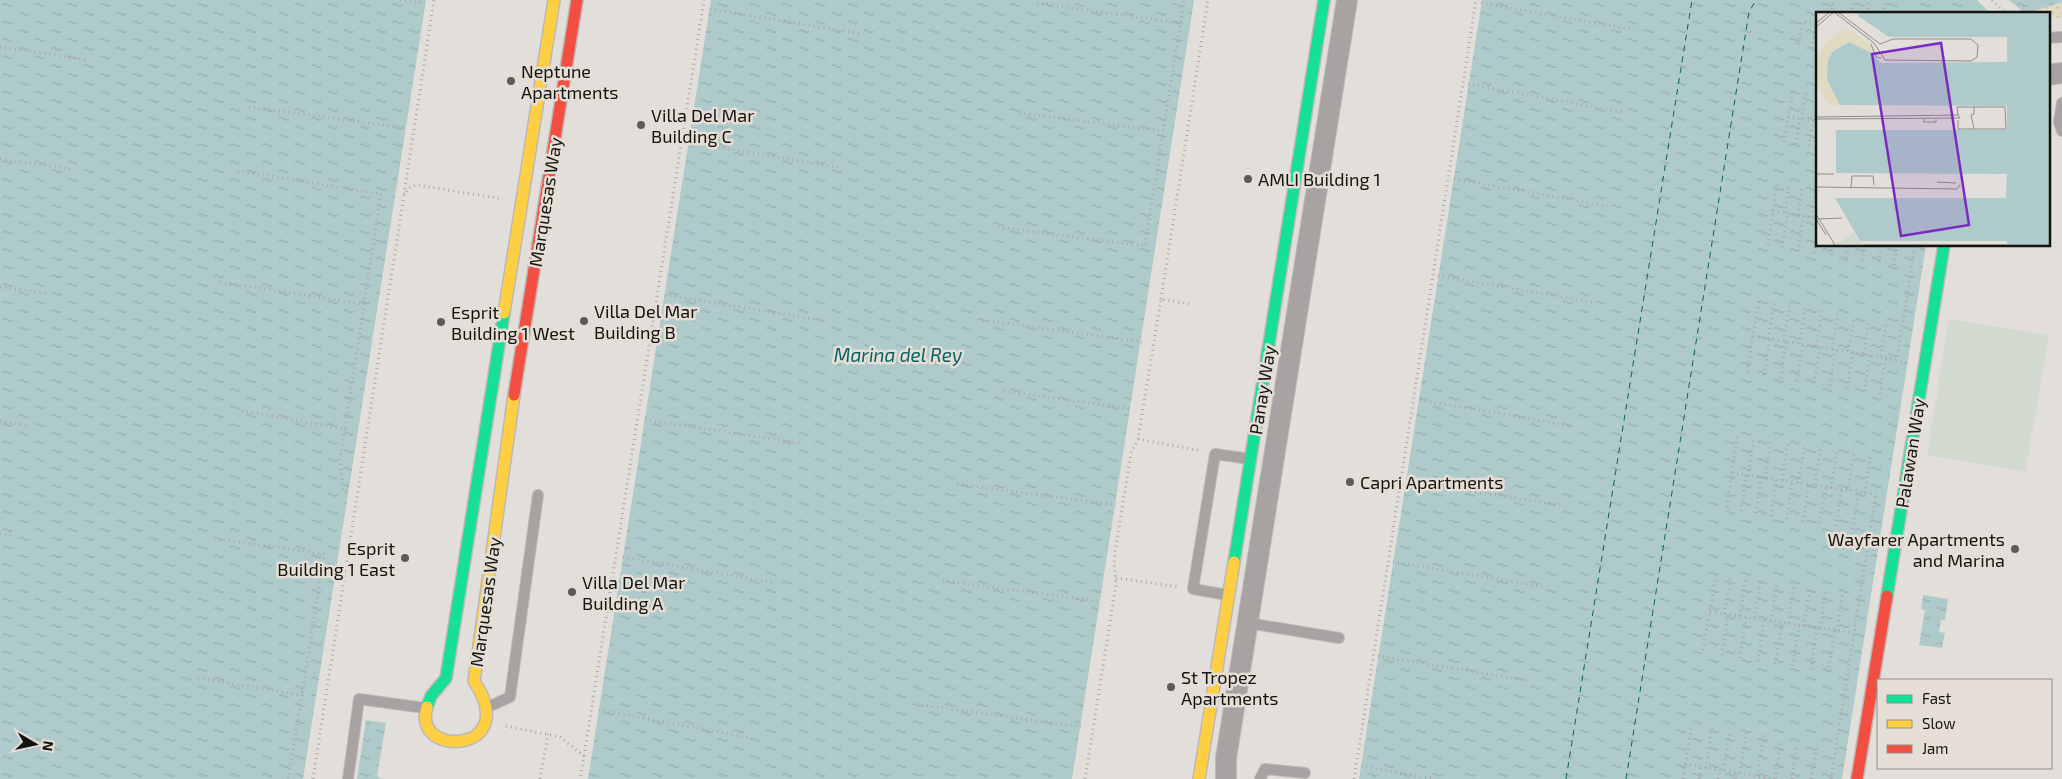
<svg xmlns="http://www.w3.org/2000/svg" width="2062" height="779" viewBox="0 0 2062 779" font-family="'Exo 2',sans-serif">
<defs>
<pattern id="sand-dots" width="8" height="8" patternUnits="userSpaceOnUse" patternTransform="scale(1.25)"><rect width="8" height="8" fill="#e1dac3"/><path d="M2 2h.1M6 6h.1" fill="none" stroke="#c0baa6" stroke-width="1.8" stroke-linecap="round"/></pattern>
<pattern id="water-ripples" width="26" height="14" patternUnits="userSpaceOnUse" patternTransform="scale(1.25)"><rect width="26" height="14" fill="#aecaca"/><path d="M2 4q2-2 4 0t4 0M15 11q2-2 4 0t4 0" fill="none" stroke="#95adac"/></pattern>
</defs>
<rect width="100%" height="100%" fill="#e2deda"/>
<path fill="url(#sand-dots)" d="M2062 2V17L2048 19V14H2030L2033 11Z"/>
<path fill="#d2dacf" d="M1949 319 2049 335 2025 472 1927 455Z"/>
<path fill="url(#water-ripples)" d="M0 0H426L303 779H0Z
M711 0H1194L1072 779H588Z
M1482 0H2062V2L2033 11 2030 14H1817V245H1926L1842 779H1359Z
M1923 595 1948 599 1945 620H1941L1939 632 1945 633 1942 648 1919 645 1925 610 1921 609Z
M366 720 386 723 377 776 381 779H357Z"/>
<path fill="#e2deda" d="M1977 0H2009L2026 14H1991Z"/>
<g fill="none" stroke-linecap="round" stroke-linejoin="round">
<path stroke="#076265" stroke-width="1" stroke-dasharray="6 5" stroke-linecap="butt" d="M1566 779 1692 0
M1626 779 1749 12 1756 0"/>
<defs>
<path id="lane" d="M2048 38 2062 37
M2062 103 2059 122 2062 131
M1228 595 1193 589 1215 454 1250 459
M1248 623 1339 638
M488 707 510 697 538 495
M348 779 359 699 425 708
M1260 779 1265 769 1305 773"/>
<path id="street" d="M2048 75 2062 73
M1226 779V758L1347 0"/>
<path id="fast" d="M1234 562 1324 0
M1887 596 1944 245
M427 707 431 696 446 678 504 313"/>
<path id="slow" d="M504 313 554 0
M427 707C410 758 523 755 474 681L514 395
M1199 779 1234 562"/>
<path id="jam" d="M514 395 577 0
M1857 779 1887 596"/>
</defs>
<use href="#lane" stroke="#bcb9b6" stroke-width="12"/>
<use href="#street" stroke="#bcb9b6" stroke-width="22"/>
<use href="#fast" stroke="#bcb9b6" stroke-width="14"/>
<use href="#slow" stroke="#bcb9b6" stroke-width="14"/>
<use href="#jam" stroke="#bcb9b6" stroke-width="14"/>
<path stroke="#aba7a5" stroke-width="3" stroke-dasharray="1 4" stroke-linecap="butt" d="M400 0 425 3
M1992 0 2006 14
M1037 3 1180 23
M1481 3 1634 30
M710 9 863 34
M1831 14 1833 0
M1852 14 1854 0
M1867 14 1869 0
M1884 14 1885 2
M1898 14 1899 9
M1798 44 1802 22 1817 24
M0 47 88 60
M1812 48 1816 23
M1468 84 1623 112
M249 107 405 128
M1019 113 1163 131
M1788 117 1817 121
M1801 119 1806 92
M1814 121 1817 103
M689 142 841 168
M1784 142 1793 90
M1796 144 1800 119
M1809 146 1813 121
M0 159 70 169
M238 171 381 194 364 304
M1454 179 1607 206
M404 194 434 0
M1773 211 1817 218
M1785 213 1789 187
M1798 215 1802 189
M1810 217 1815 191
M998 227 1145 246 1184 0
M1768 245 1777 185
M1782 247 1788 213
M1797 251 1804 216
M1814 253 1817 235
M1831 255 1832 245
M1846 258 1848 245
M1862 260 1865 245
M1879 262 1881 245
M1894 265 1897 245
M1438 276 1592 302
M220 282 364 304 345 429
M0 287 49 294
M665 295 819 320
M1161 299 1208 0
M983 320 1142 342
M1753 336 1874 356 1905 363
M1768 339 1774 303
M1784 341 1790 306
M1800 344 1805 308
M1816 346 1822 311
M1832 349 1838 314
M1848 351 1854 317
M1864 354 1869 319
M1881 356 1886 322
M1885 357 1897 359 1915 245
M1747 372 1759 301
M1764 375 1770 339
M1781 378 1786 342
M1797 381 1803 344
M1814 383 1820 347
M1830 385 1836 350
M1847 388 1853 352
M1004 391 1132 409
M1864 391 1870 355
M1880 394 1885 359
M1420 400 1572 426
M242 411 345 429 340 458 343 491 348 493
M645 420 800 443
M0 421 30 426
M1138 439 1202 451
M1732 473 1876 494
M1748 476 1754 436
M1765 478 1771 439
M1782 480 1788 441
M1406 481 1560 505
M1798 483 1805 444
M957 484 1116 505
M1815 485 1821 447
M1831 488 1837 450
M1848 490 1854 452
M1865 493 1870 455
M1727 507 1737 437
M1741 511 1746 475
M1756 513 1761 477
M1771 516 1776 480
M1787 519 1792 482
M1803 522 1809 484
M1819 523 1826 487
M1836 526 1842 489
M1852 529 1859 492
M0 534 12 536
M219 539 324 554 302 695
M623 557 776 583
M1393 562 1546 587
M1116 578 1180 587
M943 581 1099 601
M1710 612 1854 633
M1724 614 1731 575
M1740 616 1746 577
M1754 618 1761 580
M1771 621 1777 583
M1788 623 1794 585
M1804 626 1810 587
M1820 628 1826 590
M1837 631 1843 593
M1703 650 1716 576
M1722 655 1728 615
M1378 656 1531 681
M1740 658 1746 617
M1758 661 1764 620
M1775 664 1782 622
M1793 666 1799 625
M1811 669 1817 628
M1828 672 1835 630
M198 678 302 695 288 779
M922 705 1081 727
M599 710 752 738
M506 726 560 737 584 756 580 779
M584 756 704 0
M1685 764 1774 779
M1361 766 1435 779
M1706 768 1712 727
M1723 770 1730 732
M1740 773 1746 733
M1757 776 1764 735
M313 779 404 195 409 188 417 185 502 199
M540 779 548 734
M1085 779 1116 585 1114 559 1131 453 1138 439 1161 299 1190 304
M1354 779 1476 0
M1683 779 1691 728
M1699 779 1701 767
M1718 779 1720 770
M1735 779 1736 773
M1775 779 1781 742
M1792 779 1797 745
M1811 779 1817 745
M1831 779 1876 494"/>
<use href="#lane" stroke="#a8a2a3" stroke-width="10"/>
<use href="#street" stroke="#a8a2a3" stroke-width="20"/>
<use href="#fast" stroke="#16e098" stroke-width="11"/>
<use href="#slow" stroke="#ffcf43" stroke-width="11"/>
<use href="#jam" stroke="#f24e42" stroke-width="11"/>
</g>
<g fill="#5d5a57" stroke="#e5ded6" stroke-width="2">
<circle cx="511" cy="81" r="5"/>
<circle cx="641" cy="125" r="5"/>
<circle cx="1248" cy="179" r="5"/>
<circle cx="584" cy="321" r="5"/>
<circle cx="441" cy="322" r="5"/>
<circle cx="1350" cy="482" r="5"/>
<circle cx="2015" cy="549" r="5"/>
<circle cx="405" cy="558" r="5"/>
<circle cx="572" cy="592" r="5"/>
<circle cx="1171" cy="687" r="5"/>
</g>
<g text-anchor="middle" dominant-baseline="central" stroke-width="5" stroke-linejoin="round" paint-order="stroke">
<g font-size="18" fill="#151310" stroke="#e5ded6" text-anchor="start">
<text x="521" y="71">Neptune<tspan x="521" dy="21">Apartments</tspan></text>
<text x="651" y="115">Villa Del Mar<tspan x="651" dy="21">Building C</tspan></text>
<text x="1258" y="179">AMLI Building 1</text>
<text x="594" y="311">Villa Del Mar<tspan x="594" dy="21">Building B</tspan></text>
<text x="451" y="312">Esprit<tspan x="451" dy="21">Building 1 West</tspan></text>
<text x="1360" y="482">Capri Apartments</text>
<text x="2005" y="539" text-anchor="end">Wayfarer Apartments<tspan x="2005" dy="21">and Marina</tspan></text>
<text x="395" y="548" text-anchor="end">Esprit<tspan x="395" dy="21">Building 1 East</tspan></text>
<text x="582" y="582">Villa Del Mar<tspan x="582" dy="21">Building A</tspan></text>
<text x="1181" y="677">St Tropez<tspan x="1181" dy="21">Apartments</tspan></text>
</g>
<g font-size="18" fill="#151310" stroke="#e5ded6">
<text transform="translate(545 202) rotate(-81)">Marquesas Way</text>
<text transform="translate(1262 390) rotate(-81)">Panay Way</text>
<text transform="translate(1910 453) rotate(-81)">Palawan Way</text>
<text transform="translate(485 602) rotate(-82)">Marquesas Way</text>
</g>
<g font-size="19" font-style="italic" fill="#076265" stroke="#e5ded6">
<text x="898" y="354">Marina del Rey</text>
</g>
</g>
<g transform="translate(1816 12)">
<rect width="234" height="234" fill="#e2deda"/>
<path d="M37 221 47 233H21L20 232Z" fill="#d2dacf"/>
<path d="M29 16 54 32 58 45 33 30 18 38 12 51V69L24 93H13L0 71V47L11 29Z" fill="#e1dac3"/>
<path d="M44 0H234V233H191V229H44L19 186H190L191 162 20 161V118H191V94L24 93 11 68 12 49 16 40 33 30 55 41 65 51 191 50V25H73L42 4Z" fill="#aecaca"/>
<path fill="none" stroke="#aecaca" stroke-width="2.5" d="M207 233V213L202 209 174 207 171 201 172 189 175 204 200 203 205 196 204 149 200 143 186 139 185 133 186 118 189 136 200 137 203 132 205 81 201 75H61L51 70 48 61 51 57 54 67 61 69 216 70 234 154"/>
<path fill="none" stroke="#908d89" stroke-width="1" d="M18 0 58 31 69 48 155 49 161 45 162 33 155 27H77L64 32 22 0M0 11 14 0M0 15 18 0M55 32 60 45 65 46M158 95V102L155 103 158 117M142 103 141 95H189L190 117H142V108M0 105 142 103 144 106 0 107M108 107V110H120V107M0 162H18M121 170 140 171M0 175 141 177 144 173M35 175 36 164H57L58 173M0 202 19 233M0 207 10 223M2 207 26 206M49 233H190"/>
<path fill="#7b2cbf" fill-opacity="0.15" stroke="#7b2cbf" stroke-width="2.5" d="M125 31 153 213 85 224 56 42Z"/>
<rect width="234" height="234" fill="none" stroke="#151310" stroke-width="2.5"/>
</g>
<rect x="1877" y="679" width="175" height="90" fill="#e5ded6" stroke="#928d87"/>
<rect x="1887" y="695" width="25" height="8" fill="#16e098" stroke="#928d87"/>
<text x="1922" y="704" font-size="15" fill="#151310">Fast</text>
<rect x="1887" y="720" width="25" height="8" fill="#ffcf43" stroke="#928d87"/>
<text x="1922" y="729" font-size="15" fill="#151310">Slow</text>
<rect x="1887" y="745" width="25" height="8" fill="#f24e42" stroke="#928d87"/>
<text x="1922" y="754" font-size="15" fill="#151310">Jam</text>
<g transform="translate(35 744) rotate(99)" stroke="#e5ded6" stroke-width="4" paint-order="stroke">
<path d="M0-4L9 19L0 12L-9 19Z" fill="#151310"/>
<text y="-8" font-size="14" font-weight="bold" text-anchor="middle" fill="#151310">N</text>
</g>
</svg>
